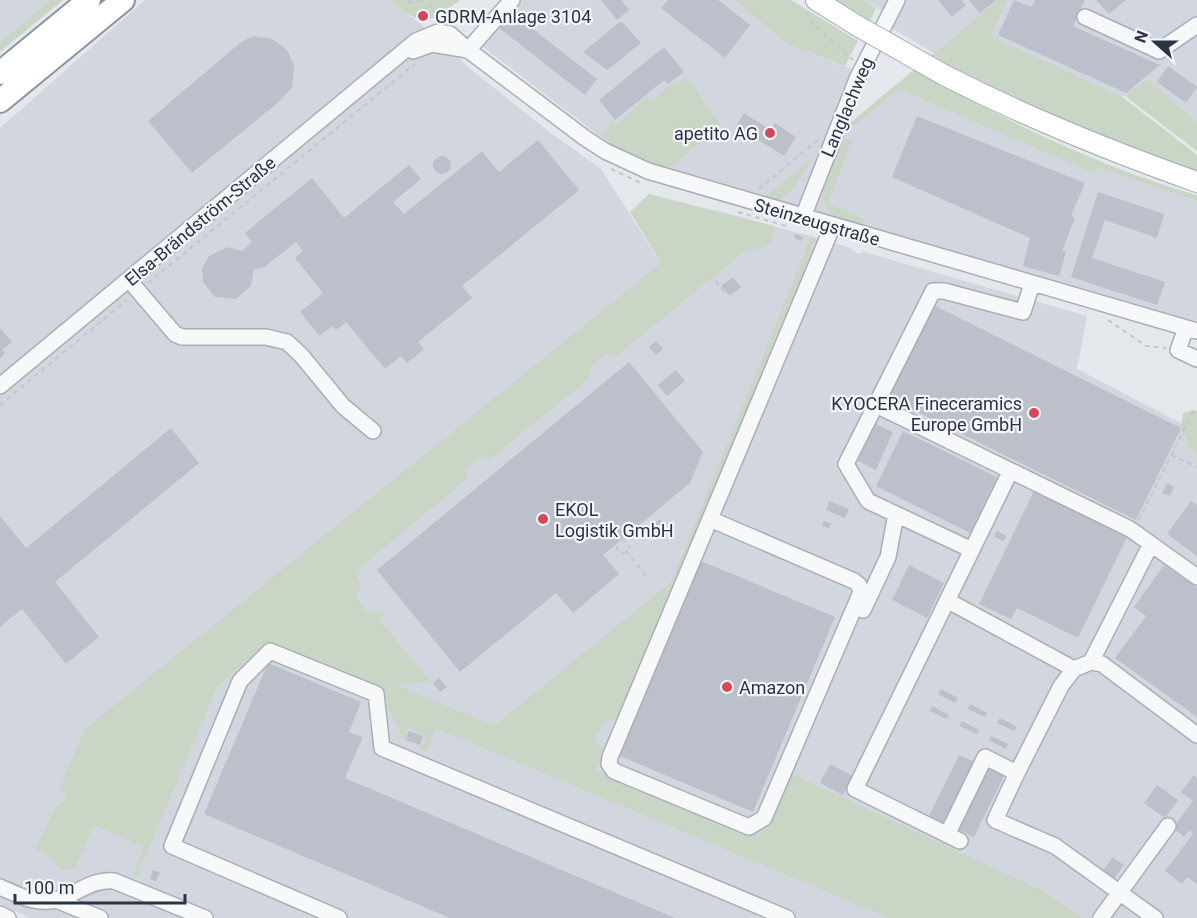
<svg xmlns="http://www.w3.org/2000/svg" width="1197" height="918" viewBox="0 0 1197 918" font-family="Roboto,sans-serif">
<rect width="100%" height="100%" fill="#e4e7ec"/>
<path fill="#d2d6de" d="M0 0H50L0 42Z
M145 0H388L417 21 469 68 552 134 601 169 660 262 718 211 835 243 850 248 858 254 864 252 1087 316 1077 369 1192 429 1197 443V918H30L0 904V128Z
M519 0H734L789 45 864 74 847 129 899 89 1098 168 1197 201V322L654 168 623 154 482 46Z
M866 0H998L934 53 888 26 891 17Z
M1004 0H1197V122L1147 79 1125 96H1121L990 36Z"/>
<path fill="#c9d6c5" d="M50 0H63L0 52V42Z
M388 0H460C424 28 423 25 388 0Z
M734 0H791L858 41 845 66 789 45Z
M836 0H865L876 8 870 21Z
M998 0H1007L991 36 1121 96 1197 155V174L1104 141 955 70 935 58 918 72C1006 120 1100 168 1197 195V201L1098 168 1091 172 899 89 847 131 850 123Z
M686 75 721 126 667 170 623 153 601 135 611 121 617 124 648 96 652 101 672 83 679 84Z
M1147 79 1197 122V151L1125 96Z
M844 138 852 140 828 203 864 219 863 225C854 222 843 221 835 216 808 199 835 158 844 138Z
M812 158C802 176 793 193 774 203L762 199Z
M649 194 774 226C772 250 765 246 744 252L616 356 607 353 592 366 586 381 538 420 535 418 536 422 490 459 482 456 466 469 468 478 364 564 357 576 361 584 356 598 369 614 383 611 385 614 379 620 430 681 395 684 494 726 671 582 811 237 815 238 808 264 617 718 604 721 595 739 604 750 596 771 759 838 788 772 1045 892 1082 918H889L436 728 426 752 420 750 426 735 408 728 404 741 380 691 271 644 259 649 217 687 137 877H132L144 847 94 825 74 870 59 869 50 856 35 849 55 808 67 797 59 788 85 729 661 263 630 212Z
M1193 410 1197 411V453L1190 449 1181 426 1183 413Z"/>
<path fill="#bbc0ca" d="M601 0H621L629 10 617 20Z
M668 0H718L750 25 725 58 661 8Z
M938 0H961L966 5 952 17Z
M969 0H996L980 13Z
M1014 0 1031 7 1035 0H1085L1073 26 1160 65 1126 93 998 35Z
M1096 0H1126L1109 14Z
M420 11 429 16 426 20 418 15Z
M511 12 597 79 585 95 499 28Z
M621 21 641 43 607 70 583 52Z
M253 36 272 39 287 50 294 65 292 87 281 100 192 173 148 121 241 42Z
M664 47 684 72 668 84 664 80 615 120 599 100Z
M1168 66 1197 87 1186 103 1157 82Z
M744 113 771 130 775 123 796 137 784 156 736 126Z
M917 116 1085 183 1071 216 1075 218 1062 251 1066 252 1059 276 1023 266 1030 238 892 177Z
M538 140 579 190 462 286 472 298 418 342 424 349 407 363 401 356 385 369 346 322 336 330 332 326 320 336 300 312 323 293 295 258 303 251 296 242 263 268 254 269 251 286 236 299 215 297 203 282 202 268 209 256 227 247 242 251 252 242 245 233 312 178 344 218 409 165 421 179 393 202 404 214 482 151 499 172Z
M433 165a9 9 0 1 1 18 0a9 9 0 1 1-18 0Z
M1098 192 1164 214 1157 238 1105 220 1092 258 1165 282 1157 305 1071 277Z
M795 234 803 237 802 241 794 238Z
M733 277 741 287 730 296 721 286Z
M933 305 1181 428 1136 520 887 397Z
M0 328 12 342 2 350 5 353 0 358Z
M656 341 663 349 656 355 649 347Z
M629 362 703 452 690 483 603 555 619 574 573 613 556 593 460 672 377 570Z
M676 370 685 381 667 396 658 385Z
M876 424 893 432 876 470 858 461Z
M171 428 199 463 55 582 99 637 66 664 22 609 0 627V516L26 548Z
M903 431 997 477 970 533 876 486Z
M1167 483 1174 487 1170 496 1162 493Z
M1035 489 1128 535 1078 638 1017 608 1011 619 979 604Z
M829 501 849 509 845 518 826 510Z
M1191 501 1197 505V556L1167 534Z
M660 519 665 525 662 528 665 532 658 538 649 527Z
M824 521 831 523 829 529 822 526Z
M997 531 1007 536 1004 541 994 537Z
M701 561 835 617 753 812 620 756Z
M909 565 944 583 927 618 892 600Z
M1164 565 1197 588V717L1115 658 1146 616 1134 607Z
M268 663 361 702 349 732 363 737 345 778 675 918H450L204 814Z
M439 678 447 687 440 692 433 683Z
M941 689 958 698 955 703 938 694Z
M970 704 987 713 985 717 968 709Z
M932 706 949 715 947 719 930 711Z
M1000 718 1017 727 1014 731 997 723Z
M962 721 979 730 977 734 960 726Z
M409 731 423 736 420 745 405 740Z
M991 736 1008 744 1006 749 989 740Z
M959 755 979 764 949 826 929 816Z
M830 764 853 776 843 795 820 783Z
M984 766 1004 776 974 837 954 828Z
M1194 775 1197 778V884L1187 877 1182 884 1165 871 1193 834 1189 830 1184 837 1173 828 1193 801 1181 792Z
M1157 785 1178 800 1165 818 1144 803Z
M1113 857 1124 865 1113 880 1102 872Z
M153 870 160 872 156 881 150 879Z"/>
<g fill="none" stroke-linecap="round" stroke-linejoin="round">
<defs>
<path id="minor" d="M1085 17 1159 51 1197 25
M468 50 512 0
M413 51 432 44 468 50
M803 217 857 79 897 0
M129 280 175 334 182 337H266L287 342 301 355 343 406 373 431
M1186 328 1178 350 1197 359
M0 386 416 41 438 32 450 34 468 50 585 138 605 151 648 171 1197 331
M876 405 1130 529 1197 577
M710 519 610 757 609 764 614 771 749 827 764 818 861 592 859 585 854 581 710 519 833 225
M972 550 868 501 846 464 933 291H944L1023 312 1032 284
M954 604 1074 669 1091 662 1102 664 1197 735
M863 610 888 557 896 514
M1091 662 1151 544
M1017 773 995 820 1055 846 1155 918
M947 835 985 757 1017 773 1061 686 1074 669
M960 841 855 789 1010 472
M0 887C18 895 36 905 55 900 76 895 93 878 114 881L205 918
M56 900 100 918
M0 914 8 918
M339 918 172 846 240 681 270 651 376 694 382 748 787 918
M1101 918 1168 826"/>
<path id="major" d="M816 0 856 25
M944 75C1026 117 1110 151 1197 182"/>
<path id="highway" d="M0 73 89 0
M0 101 123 0"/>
</defs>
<use href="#minor" stroke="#a9aeb7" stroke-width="18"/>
<use href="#major" stroke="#a3abb8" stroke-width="22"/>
<use href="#highway" stroke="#8b94a3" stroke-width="26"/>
<path stroke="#c2c5cb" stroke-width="2" stroke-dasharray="4.5 4.5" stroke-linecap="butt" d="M420 0 433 9 438 19
M408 3 420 0
M807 13 810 21 853 60
M611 169 641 183
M759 189 819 139
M738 212 790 227
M716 281 725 293
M148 283 415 64
M1108 320 1146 346 1166 348
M0 405 127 300
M1171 455 1197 467
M1139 520 1195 407
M616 547 622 554 630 548 623 540
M626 551 648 578"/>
<use href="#minor" stroke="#f7f8fa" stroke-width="15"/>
<use href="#major" stroke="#fff" stroke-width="20"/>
<use href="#highway" stroke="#fff" stroke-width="22"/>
<defs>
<path id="major-bridge" d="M856 25 944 75"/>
</defs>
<use href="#major-bridge" stroke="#a3abb8" stroke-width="22" stroke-linecap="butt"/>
<use href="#major-bridge" stroke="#fff" stroke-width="20"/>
</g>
<g fill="#d1495b" stroke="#f4f6f9" stroke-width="2">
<circle cx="423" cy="16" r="6"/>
<circle cx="770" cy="133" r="6"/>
<circle cx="1034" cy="413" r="6"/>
<circle cx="543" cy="519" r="6"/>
<circle cx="727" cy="687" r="6"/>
</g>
<g text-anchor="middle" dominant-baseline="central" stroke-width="4.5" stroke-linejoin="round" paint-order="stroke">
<g font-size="18" fill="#2b3445" stroke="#f4f6f9" text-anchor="start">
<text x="435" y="16">GDRM-Anlage 3104</text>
<text x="758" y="133" text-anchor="end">apetito AG</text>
<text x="1022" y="403" text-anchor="end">KYOCERA Fineceramics<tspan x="1022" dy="21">Europe GmbH</tspan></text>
<text x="555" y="509">EKOL<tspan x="555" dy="21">Logistik GmbH</tspan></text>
<text x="739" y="687">Amazon</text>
</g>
<g font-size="18" fill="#2b3445" stroke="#f4f6f9">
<text transform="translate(847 107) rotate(-67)">Langlachweg</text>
<text transform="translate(200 221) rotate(-40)">Elsa-Brändström-Straße</text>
<text transform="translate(817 222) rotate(16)">Steinzeugstraße</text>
</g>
</g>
<g transform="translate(1155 42) rotate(291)" stroke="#f4f6f9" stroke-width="4.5" paint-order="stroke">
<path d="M0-4.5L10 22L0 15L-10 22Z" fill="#2b3445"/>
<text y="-9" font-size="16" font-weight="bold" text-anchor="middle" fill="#2b3445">N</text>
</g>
<path d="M15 894v9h170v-9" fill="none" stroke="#2b3445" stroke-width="3"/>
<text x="24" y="894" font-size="18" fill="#2b3445" stroke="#f4f6f9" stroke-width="4.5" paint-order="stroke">100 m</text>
</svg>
